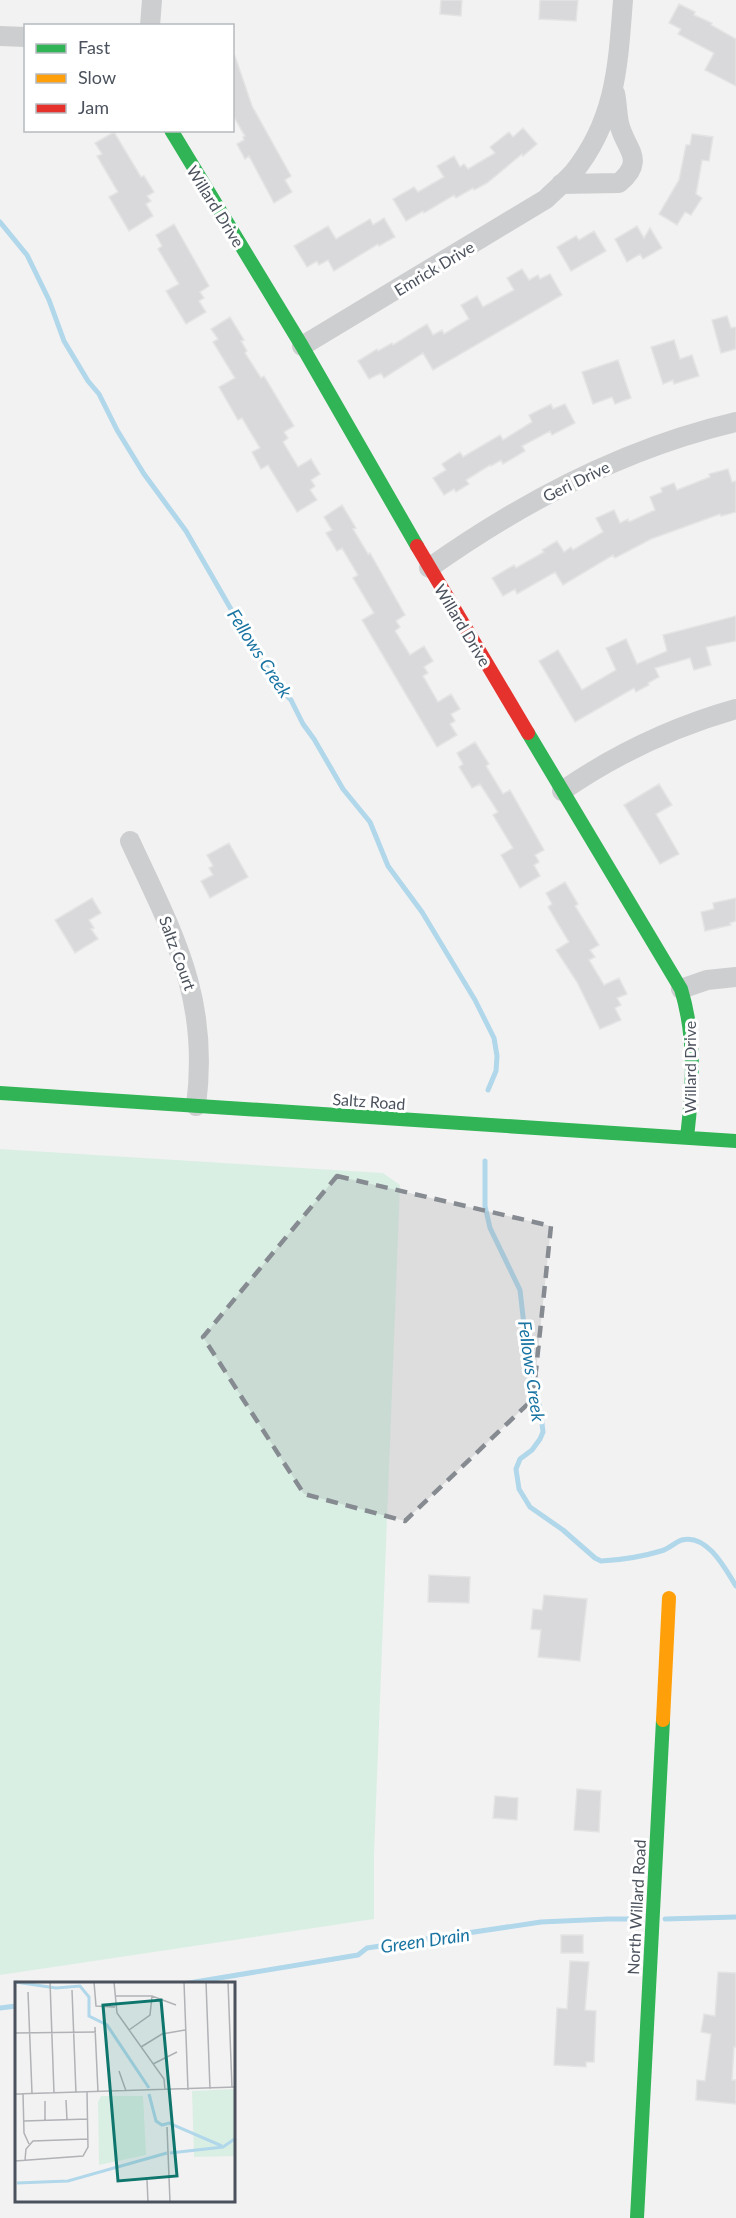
<svg xmlns="http://www.w3.org/2000/svg" width="736" height="2218" viewBox="0 0 736 2218" font-family="Lato,sans-serif">
<rect width="100%" height="100%" fill="#f3f2f2"/>
<path fill="#daefe4" d="M0 1149 383 1173 400 1185 374 1855V1919L0 1975Z"/>
<g fill="none" stroke-linecap="round" stroke-linejoin="round">
<path stroke="#b1d7ea" stroke-width="5" d="M0 222 27 255 49 300 64 341 88 381 99 394 117 430 144 474 186 531 247 637 282 691 291 700 303 724 314 739 343 789 370 822 388 866 422 912 475 1000 494 1038 497 1056 496 1071 488 1090
M485 1161V1206L490 1228 520 1290 525 1334 541 1415 543 1432 540 1439 532 1450 520 1459 516 1469 519 1489 530 1507 563 1530 595 1558 601 1561C622 1560 641 1557 661 1551 669 1549 675 1542 682 1540 707 1533 726 1570 736 1586
M665 1919 736 1917
M183 1984 358 1955 367 1948 541 1922 608 1919H635
M0 2008 16 2006"/>
</g>
<path fill="#d9d9db" stroke="#e4e4e5" stroke-width="1.5" d="M441 0H462L461 16 440 14Z
M540 0H578L576 21 539 19Z
M679 4 695 12 694 15 712 23 711 25 736 39V86L705 70 714 53 678 34 681 29 669 23Z
M235 56 252 106 291 176 285 180 292 192 274 203 249 156 245 159 237 144 244 140 243 137 245 136 232 114V57Z
M523 128 537 144 523 156 522 154 487 183 474 190 473 188 456 198 454 195 424 213 423 211 406 221 393 199 414 187 418 192 444 177 437 166 454 156 460 167 464 164 468 169 495 153 490 147 509 132 513 137Z
M114 132 141 177 144 176 154 192 147 196 151 201 146 204 153 216 129 231 109 197 118 192 97 156 102 154 95 143Z
M692 134 713 137 709 161 702 160 696 194 702 198 691 215 685 212 677 225 659 214 679 180 686 145H690Z
M384 218 395 237 379 246 378 244 334 271 328 260 319 265 317 261 307 267 294 246 328 226 336 239 370 219 373 225Z
M174 224 209 286 200 292 204 298 199 301 206 312 186 324 166 291 179 284 158 249 162 246 156 235Z
M637 226 644 238 650 228 662 248 643 259 640 254 627 262 615 239Z
M594 231 606 251 571 271 557 247 576 236 579 240Z
M522 269 529 280 538 275 540 279 550 274 562 295 433 370 423 353 384 378 381 373 369 379 358 361 377 349 378 351 392 343 393 345 427 324 433 335 442 330 444 334 469 319 461 305 477 296 483 307 514 290 507 278Z
M727 316 731 328 736 327V349L721 353 712 320Z
M230 317 244 340 241 341 247 351 245 353 261 378 264 376 294 426 284 432 288 438 283 442 298 467 311 459 320 474 311 480 315 486 310 490 317 500 297 512 268 465 261 469 252 452 260 448 242 418 238 420 219 387 235 378 213 342 218 339 211 329Z
M674 340 680 359 692 355 699 376 674 384 673 380 663 384 651 347Z
M618 360 631 398 615 404 612 397 593 404 582 372Z
M551 404 553 409 565 404 575 423 552 435 550 431 522 446 525 451 503 464 501 460 491 466 490 465 466 480 469 484 456 492 454 489 444 495 433 478 446 470 442 464 460 452 463 457 500 435 503 440 532 422 529 415Z
M728 469 732 482 736 481V512L721 516 720 514 651 539 615 558 613 555 563 585 555 572 517 594 515 589 503 596 492 578 514 565 516 568 544 552 542 550 557 541 564 552 571 547 573 550 603 532 596 518 614 510 620 523 628 519 629 522 655 510 650 497 662 492 661 488 674 483 677 490 710 477 709 474Z
M342 505 356 528 353 529 368 554 370 553 405 615 396 621 400 627 395 631 410 655 424 646 433 661 424 667 428 673 423 676 438 702 451 694 460 709 451 714 455 721 450 724 457 735 437 747 362 620 374 613 353 578 358 575 342 548 337 551 326 533 332 530 324 517Z
M736 616V641L706 647 711 665 694 670 690 658 655 668 659 677 648 683 649 685 636 692 634 688 575 722 539 661 558 650 582 690 616 670 606 648 626 639 637 664 667 651 663 635Z
M475 742 489 764 486 766 503 794 510 790 544 850 535 855 539 862 534 865 540 876 520 888 501 855 513 848 493 815 498 812 480 784 472 788 459 767 463 764 457 753Z
M659 784 672 805 656 814 679 854 660 864 624 805Z
M229 843 248 877 210 898 201 881 213 875 209 868 213 866 207 855Z
M565 882 578 904 575 906 599 945 590 950 595 957 589 960 604 985 619 978 627 994 617 998 621 1005 615 1008 621 1020 600 1029 577 982 556 950 569 942 548 907 552 904 546 893Z
M92 898 101 913 89 920 94 928 91 929 98 939 75 953 55 920Z
M736 898V921L730 923 731 925 705 931 701 912 714 909 713 903Z
M429 1575 470 1577 469 1603 428 1602Z
M544 1595 587 1599 580 1661 538 1657 541 1630 531 1629 533 1609 542 1610Z
M577 1789 601 1791 599 1832 574 1830Z
M495 1796 518 1798 517 1820 493 1818Z
M561 1935H583V1953H561Z
M570 1961 589 1962 585 2010 596 2011 594 2062H586V2067L554 2065 557 2008 567 2009Z
M718 1972 736 1973V2047H734L732 2080H736V2104L696 2100 697 2080 705 2081 711 2034 701 2032 704 2014 715 2016Z"/>
<g fill="none" stroke-linecap="round" stroke-linejoin="round">
<path stroke="#cdced0" stroke-width="20" d="M150 26 152 0
M0 36 26 37
M561 184 619 183C647 159 625 150 619 123 617 113 617 103 615 93
M302 346 546 199C555 190 565 182 573 173 616 120 618 65 623 0
M429 568C522 502 624 448 736 422
M562 791C616 754 672 727 736 709
M130 841C174 936 210 998 196 1106
M681 989 707 980 736 977"/>
<path stroke="#30b455" stroke-width="14" d="M171 130 302 346 417 546
M528 733 681 989C696 1038 693 1086 687 1137
M0 1093 736 1141
M637 2218 663 1720"/>
<path stroke="#ff9f0a" stroke-width="14" d="M663 1720 669 1598"/>
<path stroke="#e5322d" stroke-width="14" d="M417 546 528 733"/>
</g>
<path fill="#868a91" fill-opacity="0.2" stroke="#868a91" stroke-width="4.5" stroke-dasharray="12 8" stroke-linejoin="round" d="M337 1176 551 1226 533 1399 405 1521 304 1494 203 1337Z"/>
<g text-anchor="middle" dominant-baseline="central" stroke-width="6" stroke-linejoin="round" paint-order="stroke">
<g font-size="16" fill="#4b525d" stroke="#fff">
<text transform="translate(216 206) rotate(58)">Willard Drive</text>
<text transform="translate(434 268) rotate(-31)">Emrick Drive</text>
<text transform="translate(576 481) rotate(-26)">Geri Drive</text>
<text transform="translate(463 625) rotate(59)">Willard Drive</text>
<text transform="translate(178 953) rotate(70)">Saltz Court</text>
<text transform="translate(689 1067) rotate(-90)">Willard Drive</text>
<text transform="translate(369 1101) rotate(4)">Saltz Road</text>
<text transform="translate(636 1907) rotate(-87)">North Willard Road</text>
</g>
<g font-size="18" font-style="italic" fill="#1974a2" stroke="#fff">
<text transform="translate(260 653) rotate(57)">Fellows Creek</text>
<text transform="translate(532 1371) rotate(82)">Fellows Creek</text>
<text transform="translate(425 1940) rotate(-8)">Green Drain</text>
</g>
</g>
<g transform="translate(15 1982)">
<rect width="220" height="220" fill="#f3f2f2"/>
<path d="M220 107V174L179 175 177 109ZM86 114H128L131 173 84 183 83 120Z" fill="#daefe4"/>
<path fill="none" stroke="#b1d7ea" stroke-width="3" d="M0 0 41 6 65 4 74 15V34L92 43 134 106M134 112 141 139 147 143 154 141 207 164M155 171 208 165 221 156M2 201 53 199 152 171"/>
<path fill="none" stroke="#b0b2b6" stroke-width="1.5" d="M35 0 39 111M79 0 81 24 100 25M99 0 102 31 149 97 150 108M169 0 173 108M191 0 195 107M213 0 217 106M57 8 61 111M13 10 17 111M100 14H137L161 23M80 45 83 110M114 48 135 33 137 14M0 51 81 50M126 65 147 52 170 48M138 82 162 70M104 89 111 109M8 111 9 151 14 162M0 112 221 105M51 118 52 138M30 119V138M9 139 73 137M152 145 155 220M10 178 11 167 18 159 73 157M0 179 68 174 73 165 72 110M132 198 133 220"/>
<path fill="#0f766e" fill-opacity="0.15" stroke="#0f766e" stroke-width="3" d="M146 18 162 194 103 199 88 23Z"/>
<rect width="220" height="220" fill="none" stroke="#4b525d" stroke-width="3"/>
</g>
<rect x="24" y="24" width="210" height="108" fill="#ffffff" stroke="#b7babe" stroke-width="1.5"/>
<rect x="36" y="44" width="30" height="9" fill="#30b455" stroke="#b7babe" stroke-width="1.5"/>
<text x="78" y="54" font-size="18" fill="#4b525d">Fast</text>
<rect x="36" y="74" width="30" height="9" fill="#ff9f0a" stroke="#b7babe" stroke-width="1.5"/>
<text x="78" y="84" font-size="18" fill="#4b525d">Slow</text>
<rect x="36" y="104" width="30" height="9" fill="#e5322d" stroke="#b7babe" stroke-width="1.5"/>
<text x="78" y="114" font-size="18" fill="#4b525d">Jam</text>
</svg>
